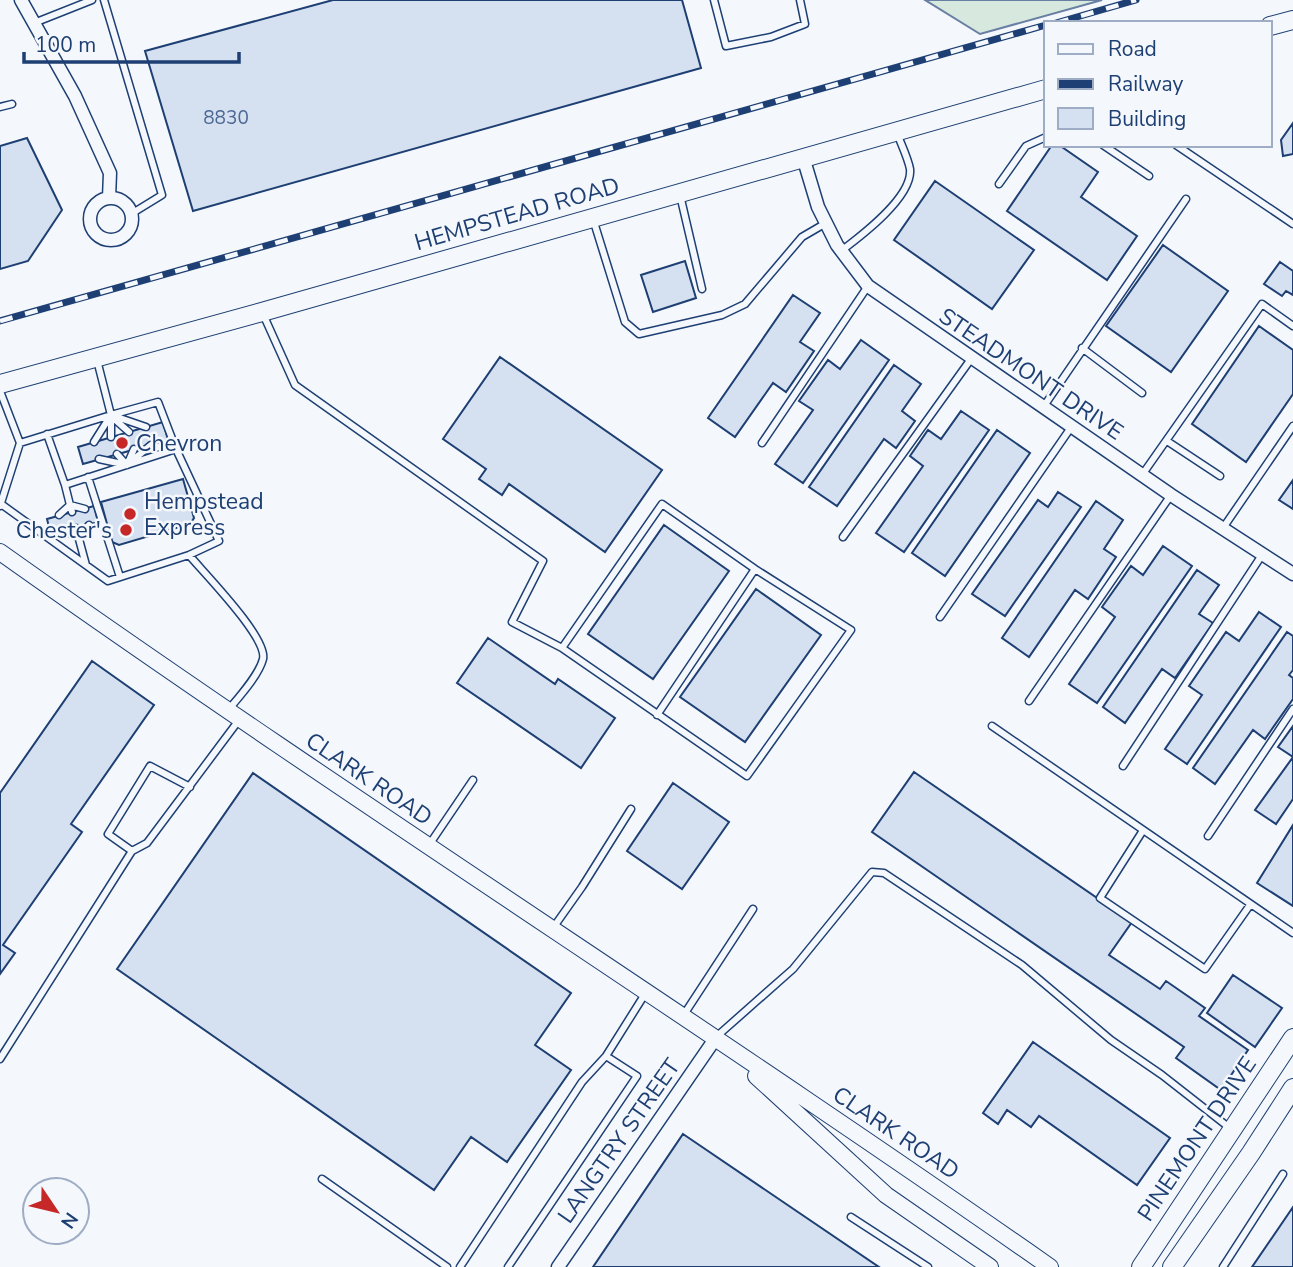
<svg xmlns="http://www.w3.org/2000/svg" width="1293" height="1267" viewBox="0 0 1293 1267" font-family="'Nunito Sans',sans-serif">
<rect width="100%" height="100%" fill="#f4f7fb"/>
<path fill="#d7e8df" stroke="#687fa3" stroke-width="2" d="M925 0H1102L980 34Z"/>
<path fill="#d5e0f0" stroke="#1d3f73" stroke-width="2" d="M333 0H682L701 68 193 211 145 51Z
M1293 123V154L1283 156 1281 140Z
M27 138 62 210 28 261 0 269V146Z
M1052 145H1059L1098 172 1081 197 1137 236 1107 280 1007 211Z
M935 181 1034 250 992 309 894 240Z
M1163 245 1228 291 1171 372 1106 326Z
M685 261 696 298 653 312 641 275Z
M1280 262 1293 271V295L1286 291 1282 296 1264 284Z
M793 295 820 313 800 342 814 351 786 392 773 383 735 437 708 418Z
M1259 326 1293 350V394L1246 462 1192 424Z
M861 340 889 360 803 483 775 464 813 410 799 401 828 360 840 369Z
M500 357 662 470 605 552 509 484 502 495 479 479 486 469 443 439Z
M894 365 921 384 902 411 915 421 896 448 884 439 837 506 809 487Z
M961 411 989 430 904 552 876 533 923 466 910 456 928 430 941 439Z
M163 422 168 440 83 464 78 447Z
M997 430 1030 453 945 576 912 553Z
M183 479 194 518 190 524 119 545 112 542 101 502Z
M1293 480V509L1279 500Z
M1058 492 1081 507 1005 616 972 594 1038 500 1048 507Z
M1096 501 1123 520 1104 549 1116 557 1088 599 1075 590 1029 657 1002 638Z
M94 506 98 522 51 535 47 519Z
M664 525 729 571 653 679 588 634Z
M1163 546 1192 566 1097 703 1069 684 1115 617 1102 607 1131 566 1143 575Z
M1197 570 1219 585 1199 614 1213 623 1175 678 1162 669 1125 723 1103 707Z
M756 589 821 635 745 742 680 697Z
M1259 612 1281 627 1187 764 1165 749 1202 695 1189 686 1226 632 1239 641Z
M1287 632 1293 636V670L1289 675 1293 678V699L1265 739 1253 730 1215 784 1193 768Z
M488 638 555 684 558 679 615 718 581 768 457 683Z
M92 661 154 705 71 824 82 832 3 945 15 953 0 974V793Z
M1293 726V799L1276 824 1255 810 1293 757 1278 747Z
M914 772 1132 922 1109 955 1160 989 1166 981 1205 1008 1199 1016 1248 1050 1221 1090 1176 1058 1184 1047 872 832Z
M253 773 571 993 535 1045 571 1070 507 1162 471 1137 434 1190 117 969Z
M673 783 729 822 682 889 627 851Z
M1293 825V906L1257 883Z
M1233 975 1282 1008 1255 1047 1207 1013Z
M1033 1042 1170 1138 1137 1185 1039 1116 1031 1127 1007 1110 998 1124 983 1113Z
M683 1134 879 1267H593Z
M1293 1207V1267H1252Z"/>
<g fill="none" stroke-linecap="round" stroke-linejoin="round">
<defs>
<path id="service" d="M104 0 162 195 131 214
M714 0 726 46 771 37 805 24 800 0
M34 23 92 0
M0 107 12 104
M1103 145 1149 176
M1176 145 1293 224
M999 184 1026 146 1046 137
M680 195 702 289
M593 219 625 322 639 334 722 315 745 304 802 237 826 223
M841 251C861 236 913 197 910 169 908 158 901 144 897 133
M263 314 295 385 543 561 512 622 562 648 747 776 851 630 755 569 662 504 562 648
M1082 348 1142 393
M0 391 20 443 0 506
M1044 406 1186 199
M111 417V437
M112 417 129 432
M47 434 65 485
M1167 441 1220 476
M94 442 111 415 146 427
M20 443 111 415 97 360
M762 443 868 286
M117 454 127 465 134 449
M99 459 127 465 151 445
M1142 475 1262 304 1293 326
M88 477 120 577
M1 504 108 581 189 555 219 541 176 449 158 402 111 415
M85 509 70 505 65 485 176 449
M59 515 70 505 72 512
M76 528 86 565
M1223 528 1293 426
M64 531 78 537
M78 537 89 525
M843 537 971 359
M189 555C204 573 268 638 263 659 259 675 239 697 229 709
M940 617 1072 426
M1029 701 1171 495
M657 715 755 569
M992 726 1293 933
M1123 766 1262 555
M1142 832 1100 898 1205 969 1250 905
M1208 836 1293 709
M429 845 473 780
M132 851 108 834 150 766 190 787
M553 928 582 887 631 809
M683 1016 753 909
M716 1037 793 969 872 872 884 873 1022 965 1111 1040 1162 1075 1231 1129
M0 1059 132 851 147 843 239 720
M322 1179 447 1267
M851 1217 928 1267
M460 1267 582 1082 606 1056
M508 1267 637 1076 606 1056 645 994
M1223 1267 1283 1174"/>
<path id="minor" d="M21 0 75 96 110 173 109 198
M803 157 818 207 837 245 868 286 1171 495 1293 574
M90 219a21 21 0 1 1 42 0a21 21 0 1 1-42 0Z
M558 1267 715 1039"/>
<path id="tertiary" d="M0 552C345 797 703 1024 1050 1267
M756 1076 886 1195 990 1267"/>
<path id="secondary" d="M1270 26 1293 20
M0 384 262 312 1046 89
M1141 1267 1293 1038
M1172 1267 1251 1153 1293 1088"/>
</defs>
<use href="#service" stroke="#1d3f73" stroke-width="9"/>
<use href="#minor" stroke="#1d3f73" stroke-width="15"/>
<use href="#tertiary" stroke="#1d3f73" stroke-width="18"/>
<use href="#secondary" stroke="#1d3f73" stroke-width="20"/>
<use href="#service" stroke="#f4f7fb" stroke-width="6"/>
<use href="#minor" stroke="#f4f7fb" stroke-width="12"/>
<use href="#tertiary" stroke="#f4f7fb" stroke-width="16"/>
<use href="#secondary" stroke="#f4f7fb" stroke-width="18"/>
<defs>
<path id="rail" d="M1056 23 1136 0
M0 321 1046 25"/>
</defs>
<use href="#rail" stroke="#1d3f73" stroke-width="7"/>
<use href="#rail" stroke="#f4f7fb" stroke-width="4.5" stroke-dasharray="13" stroke-linecap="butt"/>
</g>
<g fill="#c62828" stroke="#f4f7fb" stroke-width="2.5">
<circle cx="122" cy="443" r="7"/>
<circle cx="130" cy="514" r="7"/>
<circle cx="126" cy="530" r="7"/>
</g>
<g text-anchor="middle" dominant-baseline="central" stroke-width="5" stroke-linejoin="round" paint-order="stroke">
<g font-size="19" fill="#4b6792">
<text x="226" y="118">8830</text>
</g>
<g font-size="23" fill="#1d3f73" stroke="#f4f7fb">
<text transform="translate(517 214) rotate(-16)">HEMPSTEAD ROAD</text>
<text transform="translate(1031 374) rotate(34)">STEADMONT DRIVE</text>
<text transform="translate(369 779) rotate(34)">CLARK ROAD</text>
<text transform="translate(896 1133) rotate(34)">CLARK ROAD</text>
<text transform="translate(1197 1139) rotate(-56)">PINEMONT DRIVE</text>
<text transform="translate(619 1141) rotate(-55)">LANGTRY STREET</text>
</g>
<g font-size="23" fill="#1d3f73" stroke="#f4f7fb" text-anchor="start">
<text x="136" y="443">Chevron</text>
<text x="144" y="501">Hempstead<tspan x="144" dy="26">Express</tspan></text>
<text x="112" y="530" text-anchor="end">Chester's</text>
</g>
</g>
<rect x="1044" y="21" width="228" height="126" fill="#f4f7fb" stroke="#9eadc5" stroke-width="2"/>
<rect x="1058" y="44" width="35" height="10" fill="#f4f7fb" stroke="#9eadc5" stroke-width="2"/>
<text x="1108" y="56" font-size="21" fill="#1d3f73">Road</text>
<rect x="1058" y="79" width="35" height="10" fill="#1d3f73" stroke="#9eadc5" stroke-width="2"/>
<text x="1108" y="91" font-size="21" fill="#1d3f73">Railway</text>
<rect x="1058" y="108" width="35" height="21" fill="#d5e0f0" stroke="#9eadc5" stroke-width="2"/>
<text x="1108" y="126" font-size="21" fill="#1d3f73">Building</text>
<g transform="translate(56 1211) rotate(125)"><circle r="33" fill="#f4f7fb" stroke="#9eadc5" stroke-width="2"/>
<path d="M0-5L12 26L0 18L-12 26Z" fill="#c62828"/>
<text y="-10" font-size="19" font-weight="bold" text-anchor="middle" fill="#1d3f73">N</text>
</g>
<path d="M24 52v10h215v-10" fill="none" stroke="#1d3f73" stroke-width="3.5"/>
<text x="35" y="52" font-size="21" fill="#1d3f73" stroke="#f4f7fb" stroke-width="5" paint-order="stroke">100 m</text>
</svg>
